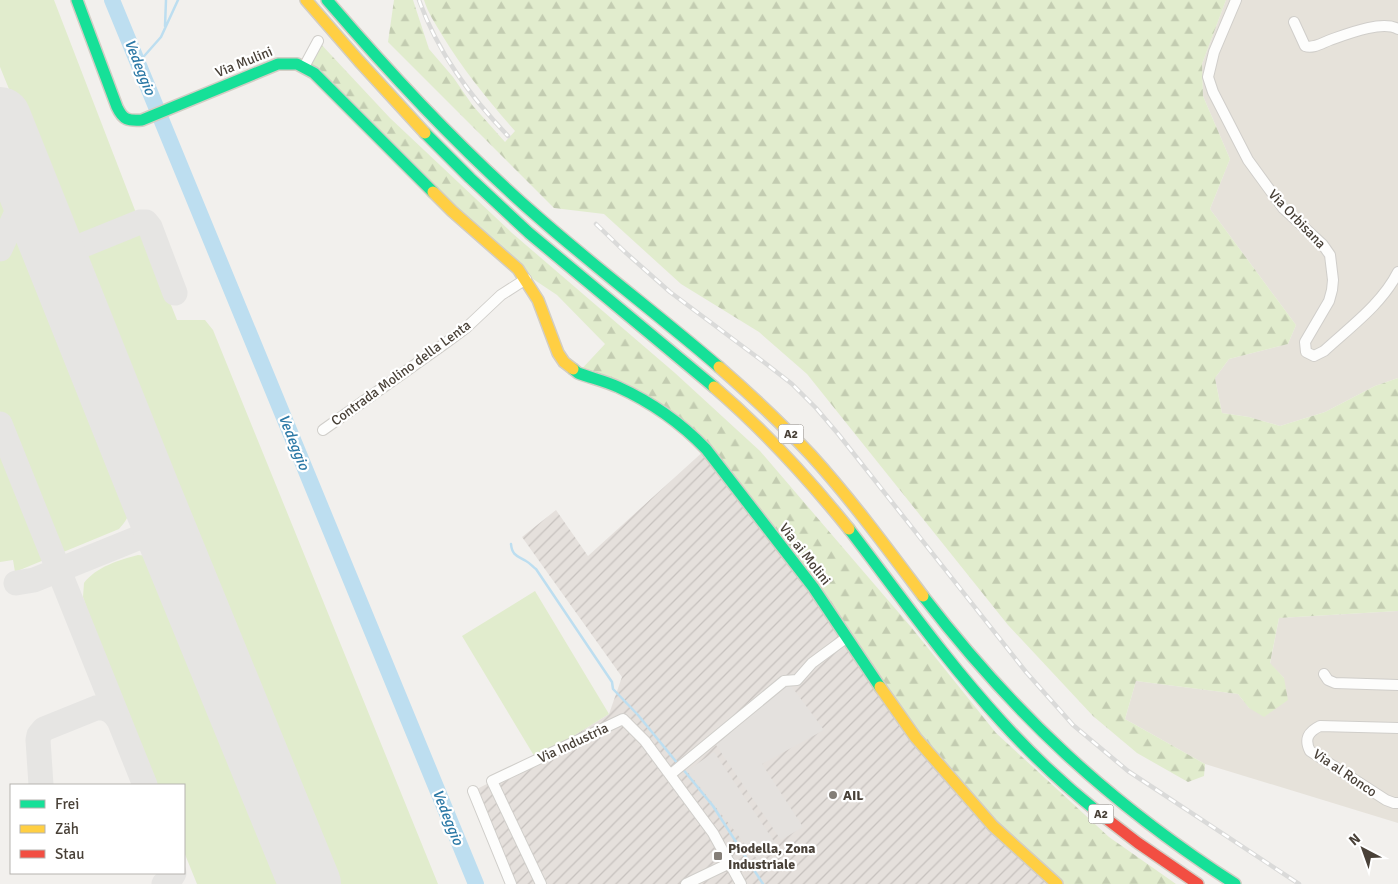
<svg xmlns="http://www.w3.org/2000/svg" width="1398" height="884" viewBox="0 0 1398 884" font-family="Signika,sans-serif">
<defs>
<pattern id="industrial-furrows" width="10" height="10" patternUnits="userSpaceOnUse" patternTransform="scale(1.25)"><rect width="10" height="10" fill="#e5e0dc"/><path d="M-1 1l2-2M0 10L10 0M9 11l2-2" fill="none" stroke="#c6c1be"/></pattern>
<pattern id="forest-firs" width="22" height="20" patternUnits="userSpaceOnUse" patternTransform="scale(1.25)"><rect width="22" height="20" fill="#e1eccd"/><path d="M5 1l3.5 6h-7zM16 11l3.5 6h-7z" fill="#c3ccb1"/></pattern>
</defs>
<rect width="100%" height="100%" fill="#f2f0ed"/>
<path fill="#e6e2da" d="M1226 0H1398V378L1375 386 1325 412 1280 426 1249 417 1222 413 1215 378 1229 359 1288 344 1296 325 1210 209 1230 159 1203 96 1202 64Z
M1398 611V823L1205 764 1125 719 1136 681 1238 694 1249 708 1284 678 1270 664 1279 618Z"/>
<path fill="url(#industrial-furrows)" d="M706 449 1057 884H510L473 791 536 759 609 714 622 677 522 537 556 510 588 556Z"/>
<path fill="#e1eccd" d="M0 0H54L138 218 86 236 67 231 0 67Z
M0 180 130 499C131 512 128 519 119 529L15 572 13 560 0 562Z
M139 229 142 232 177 320H205L213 330 438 884H332L80 264 83 256 91 247Z
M138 555 149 556 157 567 287 884H197L184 852V785H157L95 632 83 597 84 583C96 567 119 560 138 555Z
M535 591 609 714 536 759 462 636Z"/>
<path fill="url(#forest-firs)" d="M394 0H413L429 49 453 77 473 106 505 142 515 131C488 100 463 70 442 35 435 23 428 13 424 0H1226L1202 64 1203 96 1230 159 1210 209 1296 325 1288 344 1229 359 1215 378 1222 413 1249 417 1280 426 1325 412 1375 386 1398 378V611L1279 618 1270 663 1284 678 1288 700 1264 717 1249 708 1238 694 1136 681 1125 719 1205 764 1204 776 1188 782 1137 753 1093 716 1008 625 807 374 759 332 681 284 604 214 554 208 388 42Z
M318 41 390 118 512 233 675 373 760 451 911 627 996 733 1109 837 1176 884H1057L993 826 846 638 687 430 578 373 605 344 557 295 518 269 304 67Z"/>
<path fill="#e4e1de" d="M789 683 824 730 762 764 803 827 781 840 716 745Z
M714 752 777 846 757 859 687 771Z"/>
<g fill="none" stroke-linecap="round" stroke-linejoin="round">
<path stroke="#bddef0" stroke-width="2.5" d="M165 26 166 0
M138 63 161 37 178 0
M511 544C512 556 518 556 526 561 530 563 533 567 536 569L612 682 613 689 638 715 678 764
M682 768 713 806 763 884"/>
<path stroke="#bddef0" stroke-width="16" d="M112 0 476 884"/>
<path stroke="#e6e5e3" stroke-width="25" d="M0 249 28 188
M56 256 140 222H146L150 227 175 293
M0 424 145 785
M150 493C155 511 157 527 138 538 157 531 168 543 177 558
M16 583 34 580 138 538
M41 785 38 740 39 735 44 729 96 708C106 707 113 711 118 719
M164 884 171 878 174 873"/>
<path stroke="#e6e5e3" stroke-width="62" d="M0 118 150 493 310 884"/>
<defs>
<path id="street" d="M1236 0 1214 52 1208 77 1213 92 1248 160 1283 208 1323 245 1330 255 1333 280 1332 290 1329 301 1305 342 1306 352 1314 356 1324 351C1350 327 1382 304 1398 272
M1294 22 1305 46C1313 49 1322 43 1330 40 1347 34 1382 20 1398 29
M304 67 318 41
M323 430 447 342 466 328 501 295 526 279
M1324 674 1328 680 1335 683 1398 685
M1398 728 1320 726C1308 732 1304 739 1310 751L1386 800 1394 803H1398
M671 774 784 681 797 680 812 663 846 638
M473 791 511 884
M541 884 492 781 623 719 645 741 713 833 741 884
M686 884 730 863"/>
<path id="fast" d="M77 0 117 107C123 120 128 121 142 120L278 64H297L314 73 433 192
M327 0C393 77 462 151 538 217 597 269 660 316 719 367
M425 133 470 178 529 233 714 387
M573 369 578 373C591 378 605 381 618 387 651 402 681 423 706 449L813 587 880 687
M849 529C899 594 946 661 1002 722 1032 755 1064 785 1099 813
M923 596C1014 714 1109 803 1235 884"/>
<path id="slow" d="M306 0 359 61 425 133
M433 192 452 211 518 269 538 300 558 353 564 362 573 369
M719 367C751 395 782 424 811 455 851 499 887 548 923 596
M714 387C764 430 807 477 849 529
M880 687 916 738 993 826 1057 884"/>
<path id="jam" d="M1099 813 1138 843 1198 884"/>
</defs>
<use href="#street" stroke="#d0ceca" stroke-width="12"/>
<use href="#fast" stroke="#d2cdc4" stroke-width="14"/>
<use href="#slow" stroke="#d2cdc4" stroke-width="14"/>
<use href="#jam" stroke="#d2cdc4" stroke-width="14"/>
<use href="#street" stroke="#fdfdfc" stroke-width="10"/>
<use href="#fast" stroke="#16e098" stroke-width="11"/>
<use href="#slow" stroke="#ffcf43" stroke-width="11"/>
<use href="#jam" stroke="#f24e42" stroke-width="11"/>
<defs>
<path id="rail" d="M419 0C438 53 470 96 508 136
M596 224 625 252 670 292 765 363 792 384 816 408 839 435 1026 672 1073 725 1128 771 1299 884"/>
</defs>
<use href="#rail" stroke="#dadad9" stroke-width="4.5"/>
<use href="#rail" stroke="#fff" stroke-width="2.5" stroke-dasharray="8" stroke-linecap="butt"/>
</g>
<g fill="#847e77" stroke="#fff" stroke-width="2">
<circle cx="833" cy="795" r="5"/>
<rect x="713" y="851" width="10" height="10" rx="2.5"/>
</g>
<g text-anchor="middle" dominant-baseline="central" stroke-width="4.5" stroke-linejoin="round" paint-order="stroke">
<g fill="#fff" stroke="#807a74" stroke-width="1">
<rect x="778.5" y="424.5" width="25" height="19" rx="4"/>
<rect x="1088.5" y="804.5" width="25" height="19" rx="4"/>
</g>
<g font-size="12" font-weight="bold" fill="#494138">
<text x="791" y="434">A2</text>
<text x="1101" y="814">A2</text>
</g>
<g font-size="14" fill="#494138" stroke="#fff">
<text transform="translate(244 62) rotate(-22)">Via Mulini</text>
<text transform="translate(1297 219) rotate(46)">Via Orbisana</text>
<text transform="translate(401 373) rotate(-36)">Contrada Molino della Lenta</text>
<text transform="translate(805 554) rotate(52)">Via ai Molini</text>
<text transform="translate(573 743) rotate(-25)">Via Industria</text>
<text transform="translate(1345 773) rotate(34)">Via al Ronco</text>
</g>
<g font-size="14" font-weight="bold" fill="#494138" stroke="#fff" text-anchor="start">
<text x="843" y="795">AIL</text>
<text x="728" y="848">Piodella, Zona<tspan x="728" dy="16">Industriale</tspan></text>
</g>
<g font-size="15" font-style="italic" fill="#2c79a6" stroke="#fff">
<text transform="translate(140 67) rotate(68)">Vedeggio</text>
<text transform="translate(294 442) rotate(68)">Vedeggio</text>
<text transform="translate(448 817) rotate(68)">Vedeggio</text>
</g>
</g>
<rect x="10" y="784" width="175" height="90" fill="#ffffff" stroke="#b6b3af"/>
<rect x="20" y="800" width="25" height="8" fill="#16e098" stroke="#b6b3af"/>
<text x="55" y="809" font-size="15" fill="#494138">Frei</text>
<rect x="20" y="825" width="25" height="8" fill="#ffcf43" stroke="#b6b3af"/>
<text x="55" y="834" font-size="15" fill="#494138">Zäh</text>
<rect x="20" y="850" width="25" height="8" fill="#f24e42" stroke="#b6b3af"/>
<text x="55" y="859" font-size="15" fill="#494138">Stau</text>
<g transform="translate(1363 849) rotate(319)" stroke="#ffffff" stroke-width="4" paint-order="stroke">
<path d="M0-4L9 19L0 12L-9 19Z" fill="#494138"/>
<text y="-8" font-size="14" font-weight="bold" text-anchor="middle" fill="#494138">N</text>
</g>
</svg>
